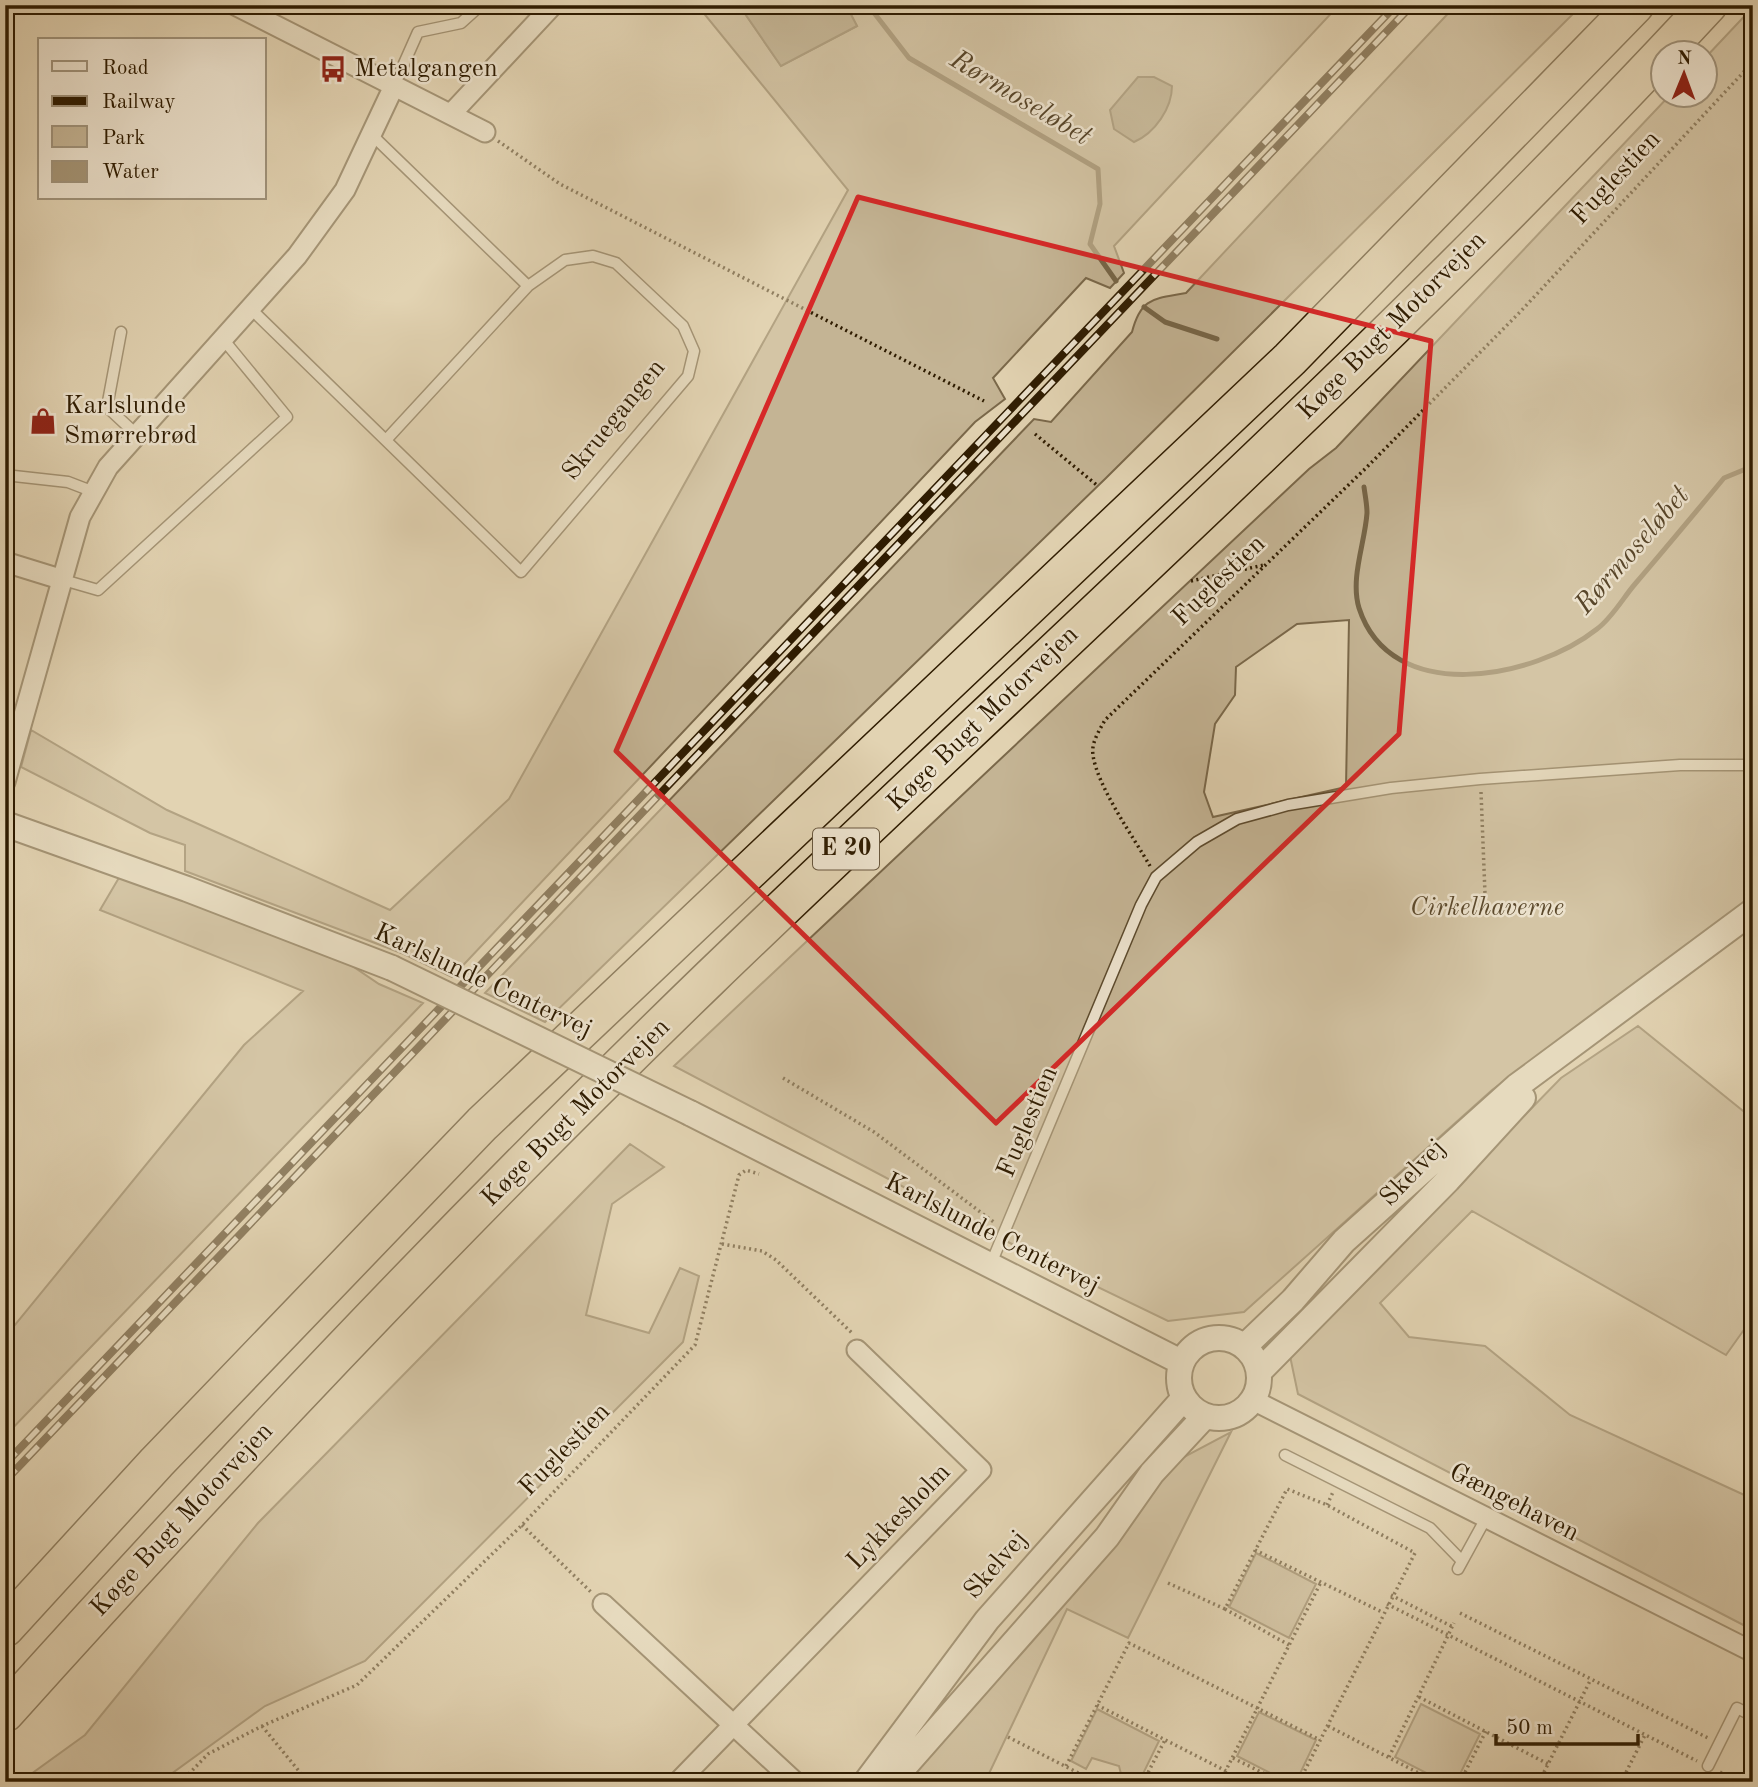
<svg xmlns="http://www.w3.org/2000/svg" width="1758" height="1787" viewBox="0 0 1758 1787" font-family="'Old Standard TT',serif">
<rect width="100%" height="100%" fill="#e2d3b2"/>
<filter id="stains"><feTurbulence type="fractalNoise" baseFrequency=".00286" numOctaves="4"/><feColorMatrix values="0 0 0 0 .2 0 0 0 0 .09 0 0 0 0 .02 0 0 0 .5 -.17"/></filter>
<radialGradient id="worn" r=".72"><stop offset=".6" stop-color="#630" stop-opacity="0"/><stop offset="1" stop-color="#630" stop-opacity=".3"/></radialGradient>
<path fill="#c4b494" stroke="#7a684a" stroke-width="2" fill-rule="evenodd" d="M697 5H739L781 66 857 26 846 5H1339L1114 246 1124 273 1110 288 1086 278 993 378 1005 399 975 422 452 977 404 954 185 871V845L150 833 21 767 31 730 167 810 390 910 509 799 848 190Z
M1456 5H1582L1106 478 545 1022 485 993 1034 419 1051 422 1132 332C1141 297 1154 299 1186 293Z
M1753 7V897L1492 1090 1244 1312 1168 1321 1046 1262 674 1066 1309 469 1336 448 1670 95 1706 94V57ZM1349 620 1346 787 1213 817 1204 792 1215 724 1235 695 1236 667 1297 624Z
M120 876 339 957 379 984 423 1003 5 1436V1337L244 1045 303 991 100 910Z
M1638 1026 1753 1119V1317L1726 1355 1472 1211 1380 1303 1409 1337 1485 1346 1570 1415 1753 1499V1630L1298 1394 1290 1356 1561 1078Z
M630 1144 664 1167 612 1204 586 1315 649 1333 680 1268 699 1276 683 1342 365 1661 265 1706 160 1782H20L85 1735 258 1523Z
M1231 1432 1128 1638 1067 1609 985 1782H935L923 1775 919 1782H900L1182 1458Z
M1256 1553 1316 1584 1289 1638 1229 1607Z
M1421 1704 1480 1734 1456 1782H1444L1395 1757Z
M1097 1709 1159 1741 1139 1782 1121 1774 1119 1766 1092 1758 1086 1769 1071 1761Z
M1259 1712 1316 1740 1296 1782H1288L1237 1756Z"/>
<path fill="#a59576" stroke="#766547" stroke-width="2" d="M739 5H846L857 26 781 66Z
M1138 77H1154L1172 86C1172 108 1155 133 1134 142L1114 129 1110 110Z"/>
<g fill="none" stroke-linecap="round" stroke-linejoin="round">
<path stroke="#766547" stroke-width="5" d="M868 5 909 58 1098 169 1100 204 1090 244 1116 281
M1144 307 1165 322 1217 339
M1364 487C1365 495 1367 504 1367 513 1365 543 1350 578 1359 608 1391 707 1534 679 1597 629 1612 618 1623 598 1635 584 1665 549 1695 513 1724 478L1753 466"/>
<defs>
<path id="service" d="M394 86 418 32 461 23 481 5
M372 135 528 286
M251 309 521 572 688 376 694 351 683 326 616 263 593 256 565 260 528 286 386 440
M121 332 107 407 136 434
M5 475 68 482 94 492
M60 579 98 590 287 417 223 339
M990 1266 1141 905 1156 877 1197 842 1237 819 1288 805 1391 788 1480 779 1680 765H1753
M1285 1455 1430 1528 1462 1561
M1458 1569 1486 1518
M1708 1766 1737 1708 1753 1716"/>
<path id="minor" d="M235 5 485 132
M451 114 553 5
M5 562 60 579
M5 782 80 517 108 467 297 256 345 190 394 86
M1253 1400 1753 1652
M603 1604 795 1782
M678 1782 981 1470 857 1350"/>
<path id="tertiary" d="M5 824 187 889 392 968
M690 1113 1181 1362
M1179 1378a40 40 0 1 1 80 0a40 40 0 1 1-80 0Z
M1245 1346 1293 1300 1344 1241 1517 1086 1753 911
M1259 1372 1448 1180 1523 1098
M866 1782 987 1620 1184 1398
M891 1782 1107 1537 1152 1473 1205 1416"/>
<path id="motorway" d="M5 1628 157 1462 482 1124 1290 359 1635 5
M5 1713C232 1461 466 1214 710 978 1044 656 1392 346 1708 5"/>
</defs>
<use href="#service" stroke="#5c4a2d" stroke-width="13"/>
<use href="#minor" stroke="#5c4a2d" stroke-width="23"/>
<use href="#tertiary" stroke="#5c4a2d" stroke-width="28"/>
<use href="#motorway" stroke="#2f1c01" stroke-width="40"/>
<path stroke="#2f1c01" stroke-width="3.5" stroke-dasharray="2 3.5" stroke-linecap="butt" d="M498 141 560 184 984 401
M1035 434 1098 486
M1191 581 1264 565
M1481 792 1485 894
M1150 866C1134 838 1097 786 1093 755 1091 743 1099 731 1105 720L1366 468 1521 311 1753 62
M783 1078 874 1132 995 1223
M967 1228 990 1234
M722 1244 762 1251 776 1260 852 1333
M1327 1505 1333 1492
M522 1525 591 1592
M1255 1550 1382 1612
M1168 1583 1225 1609
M1391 1595 1453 1627
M1387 1604 1697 1761
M1460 1613 1708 1738
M1289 1645 1225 1609 1287 1489 1327 1505 1415 1553 1299 1782
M1419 1697 1548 1764
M1097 1705 1226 1771
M262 1726 308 1782
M1328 1726 1436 1782
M1008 1737 1096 1782
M1389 1757 1454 1623
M1233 1758 1281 1782
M1066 1766 1129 1643 1320 1740
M1720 1772 1739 1782
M181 1782 208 1754 262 1726 357 1685 522 1525 695 1345 739 1175 746 1170 759 1174
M1143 1782 1165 1740
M1220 1782 1321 1582
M1460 1782 1486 1731
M1539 1782 1591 1679
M1621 1782 1645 1735"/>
<use href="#service" stroke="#ece2cd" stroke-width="10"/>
<use href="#minor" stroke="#ece2cd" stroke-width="19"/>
<use href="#tertiary" stroke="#ece2cd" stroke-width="24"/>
<use href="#motorway" stroke="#e2d3b2" stroke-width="37"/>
<defs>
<path id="rail" d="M5 1464 1396 5
M5 1481 1412 5"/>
</defs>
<use href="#rail" stroke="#2f1c01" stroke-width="8"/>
<use href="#rail" stroke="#ece2cd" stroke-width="5" stroke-dasharray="16" stroke-linecap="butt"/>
<defs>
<path id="tertiary-bridge" d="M392 968 690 1113"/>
</defs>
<use href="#tertiary-bridge" stroke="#5c4a2d" stroke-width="28" stroke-linecap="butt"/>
<use href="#tertiary-bridge" stroke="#ece2cd" stroke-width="24"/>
</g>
<path d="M0 0H1758V1787H0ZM858 197 1431 341 1399 734 996 1123 616 751Z" fill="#e2d3b2" fill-opacity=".55" fill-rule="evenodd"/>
<path fill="none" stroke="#d62828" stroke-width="5" stroke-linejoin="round" d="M858 197 1431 341 1399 734 996 1123 616 751Z"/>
<defs>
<symbol id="bus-bare" viewBox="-9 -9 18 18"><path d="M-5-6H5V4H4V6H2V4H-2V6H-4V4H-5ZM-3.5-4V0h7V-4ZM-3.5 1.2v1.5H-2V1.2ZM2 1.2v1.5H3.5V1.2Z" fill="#8f2418" stroke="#ece2cd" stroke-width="2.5" paint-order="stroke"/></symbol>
<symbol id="shop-bare" viewBox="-9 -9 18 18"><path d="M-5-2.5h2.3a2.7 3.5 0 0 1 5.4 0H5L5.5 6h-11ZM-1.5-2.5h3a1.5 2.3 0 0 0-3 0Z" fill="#8f2418" stroke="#ece2cd" stroke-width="2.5" paint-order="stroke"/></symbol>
</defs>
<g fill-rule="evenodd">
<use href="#bus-bare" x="314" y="50" width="38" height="38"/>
<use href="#shop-bare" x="24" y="402" width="38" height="38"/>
</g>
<g text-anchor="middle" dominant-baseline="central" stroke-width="5" stroke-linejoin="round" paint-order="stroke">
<rect fill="#ece2cd" stroke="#68573e" stroke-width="2" x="813" y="828.5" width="66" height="41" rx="5"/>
<g font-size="24" font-weight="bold" fill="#2f1c01">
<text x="846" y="849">E 20</text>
</g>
<g font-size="26" fill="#2f1c01" stroke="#ece2cd" text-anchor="start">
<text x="354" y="69">Metalgangen</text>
<text x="64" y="406">Karlslunde<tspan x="64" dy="30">Smørrebrød</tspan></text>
</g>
<g font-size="26" fill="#2f1c01" stroke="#ece2cd">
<text transform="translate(1616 178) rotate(-47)">Fuglestien</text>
<text transform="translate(1392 326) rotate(-45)">Køge Bugt Motorvejen</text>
<text transform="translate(614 420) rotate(-51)">Skruegangen</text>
<text transform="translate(1219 581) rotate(-44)">Fuglestien</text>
<text transform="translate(983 719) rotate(-44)">Køge Bugt Motorvejen</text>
<text transform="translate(483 981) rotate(25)">Karlslunde Centervej</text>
<text transform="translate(576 1113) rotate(-45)">Køge Bugt Motorvejen</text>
<text transform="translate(1028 1122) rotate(-67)">Fuglestien</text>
<text transform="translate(1413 1173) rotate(-46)">Skelvej</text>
<text transform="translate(992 1234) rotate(27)">Karlslunde Centervej</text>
<text transform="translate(565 1450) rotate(-46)">Fuglestien</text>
<text transform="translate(1514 1503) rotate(27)">Gængehaven</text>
<text transform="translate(899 1517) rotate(-46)">Lykkesholm</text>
<text transform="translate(182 1520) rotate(-47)">Køge Bugt Motorvejen</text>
<text transform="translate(996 1565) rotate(-49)">Skelvej</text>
</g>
<g font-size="26" font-style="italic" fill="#5c4a2d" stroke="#ece2cd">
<text x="1487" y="908">Cirkelhaverne</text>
</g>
<g font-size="28" font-style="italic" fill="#58462a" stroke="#ece2cd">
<text transform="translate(1020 99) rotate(31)">Rørmoseløbet</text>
<text transform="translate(1633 551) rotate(-49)">Rørmoseløbet</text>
</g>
</g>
<rect width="1758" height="1787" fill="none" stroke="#e2d3b2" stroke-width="28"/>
<rect x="7" y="7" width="1744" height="1773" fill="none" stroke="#2f1c01" stroke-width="3.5"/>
<rect x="14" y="14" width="1730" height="1759" fill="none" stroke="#2f1c01" stroke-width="2"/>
<rect x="38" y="38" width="228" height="161" fill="#ece2cd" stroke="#a0937b" stroke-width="2"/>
<rect x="52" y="61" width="35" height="10" fill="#ece2cd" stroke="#a0937b" stroke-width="2"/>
<text x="102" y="74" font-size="21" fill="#2f1c01">Road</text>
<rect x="52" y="96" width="35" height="10" fill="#2f1c01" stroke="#a0937b" stroke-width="2"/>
<text x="102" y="108" font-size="21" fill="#2f1c01">Railway</text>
<rect x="52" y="126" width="35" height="21" fill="#c4b494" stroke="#a0937b" stroke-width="2"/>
<text x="102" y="144" font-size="21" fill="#2f1c01">Park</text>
<rect x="52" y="161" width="35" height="21" fill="#a59576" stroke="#a0937b" stroke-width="2"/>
<text x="102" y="178" font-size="21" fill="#2f1c01">Water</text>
<g transform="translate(1684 74) rotate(1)"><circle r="33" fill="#ece2cd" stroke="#a0937b" stroke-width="2"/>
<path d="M0-5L12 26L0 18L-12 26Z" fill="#8f2418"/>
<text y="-10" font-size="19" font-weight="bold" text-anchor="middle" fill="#2f1c01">N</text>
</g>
<path d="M1496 1734v10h142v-10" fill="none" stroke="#2f1c01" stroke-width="3.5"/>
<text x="1506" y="1734" font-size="21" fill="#2f1c01" stroke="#ece2cd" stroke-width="5" paint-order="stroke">50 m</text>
<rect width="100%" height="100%" filter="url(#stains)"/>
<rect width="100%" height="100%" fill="url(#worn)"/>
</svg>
